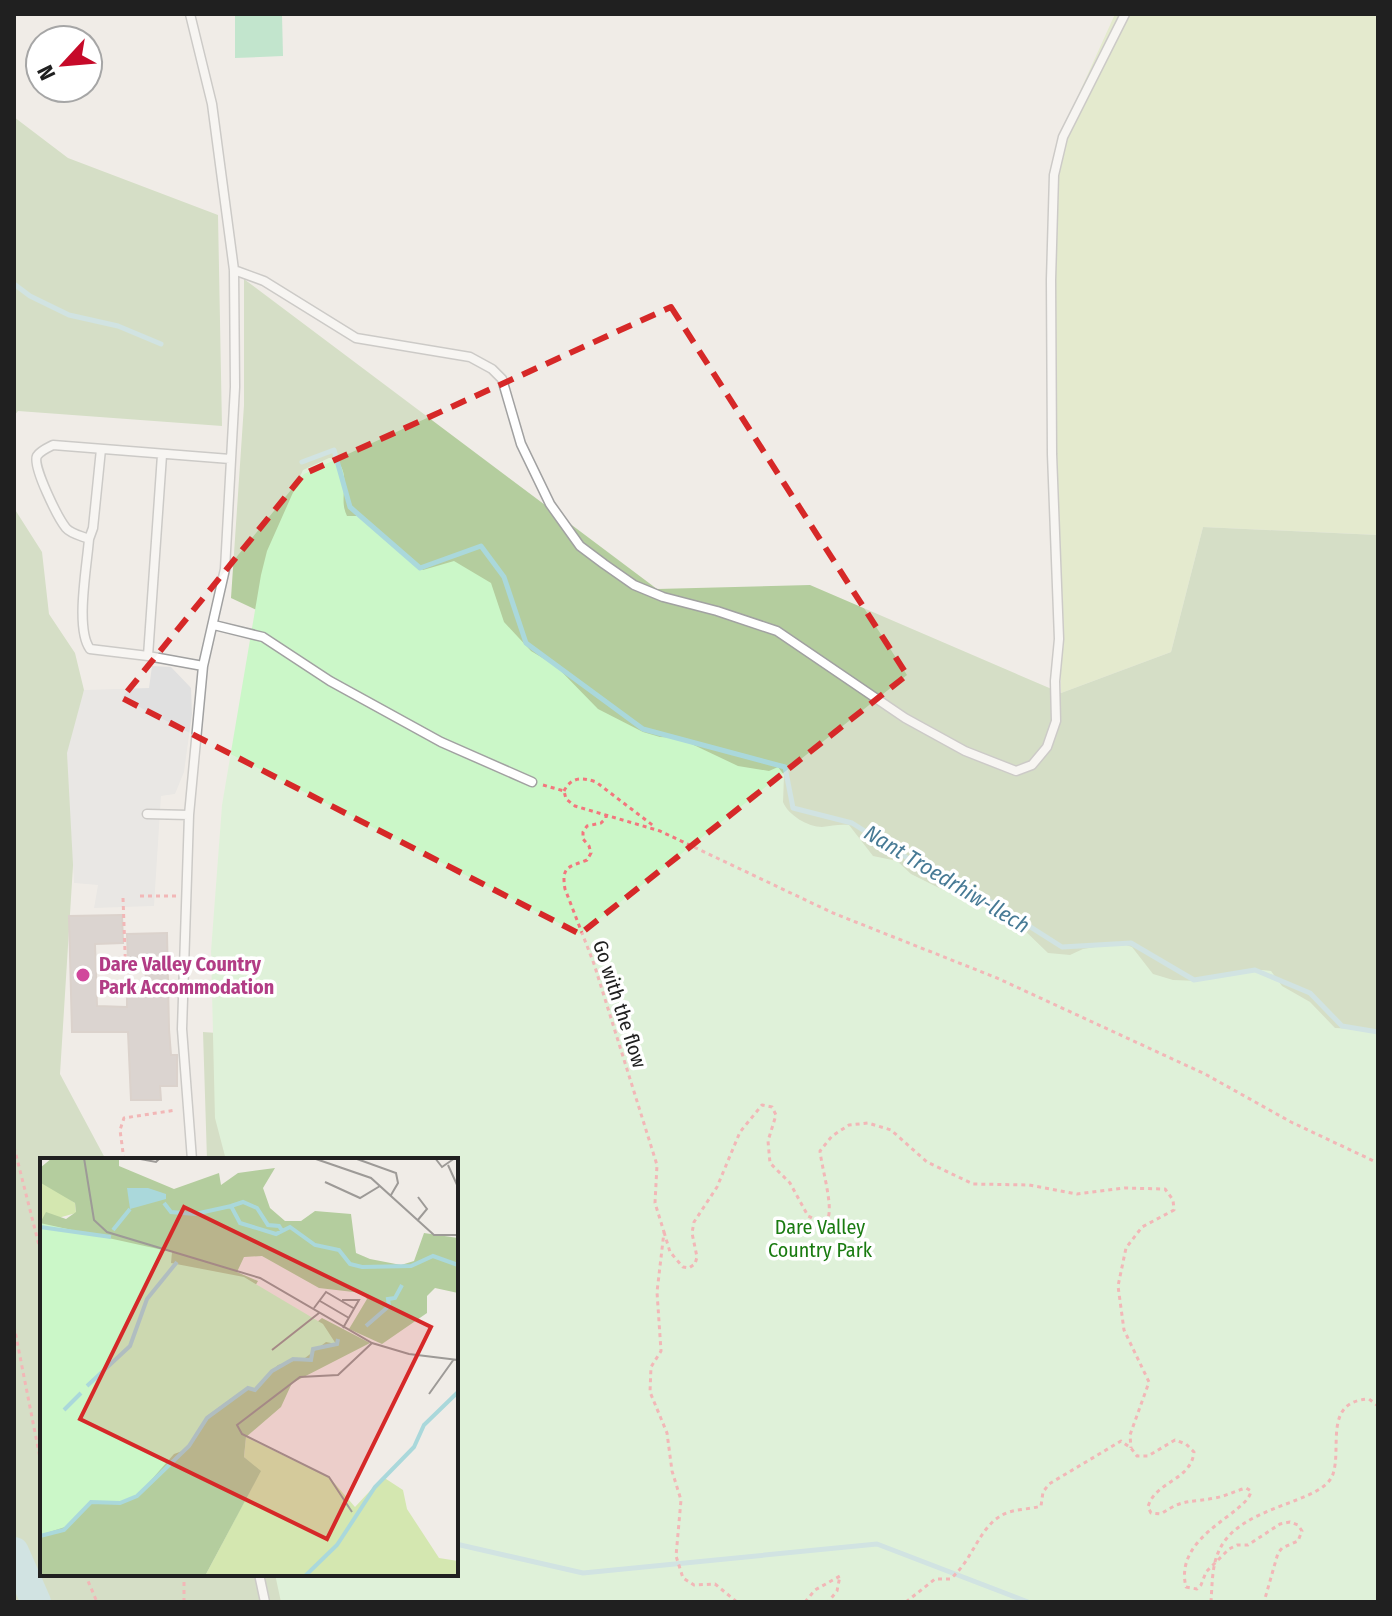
<svg xmlns="http://www.w3.org/2000/svg" width="1392" height="1616" viewBox="0 0 1392 1616" font-family="'Fira Sans Condensed',sans-serif">
<rect width="100%" height="100%" fill="#f0ece7"/>
<path fill="#d4e7b0" d="M1115 14H1378V535L1203 527 1171 652 1061 693 1051 334 1058 140Z"/>
<path fill="#b4cd9e" d="M14 117 68 158 218 215 222 426 18 411 14 416Z
M244 279 657 589 810 585 1061 693 1171 652 1203 527 1378 535V1053L1168 1039 231 598 244 405Z
M14 508 42 552 49 614 75 653 84 690 60 1074 106 1160H42V1574H456V1160H207L203 1032 535 1056 702 1602H14Z"/>
<path fill="#cbf7c8" d="M329 458H334C354 475 337 496 347 516H359L423 570 454 561 491 583 504 622 531 651 556 666 598 709 643 732 660 737 679 738 738 766 769 771 778 767 784 775 783 802C788 815 808 827 822 827 832 826 839 824 849 825L873 856 897 861 911 874 939 888 958 889 979 896 992 911 1020 926 1048 953 1070 955 1083 949 1120 943 1132 947 1153 974 1173 980 1197 981 1262 970 1271 971 1282 986 1310 1002 1335 1028 1378 1030V1602H281L275 1574H456V1160H226L215 1118 211 951 222 805 261 575 267 551 303 470Z"/>
<path fill="#8adbae" d="M235 14H282L283 56 235 58Z"/>
<path fill="#e0e0e0" d="M152 666 171 667 191 688 192 714 184 772 175 794 161 796 154 906 94 908 98 885 74 883 67 753 84 690 149 688Z"/>
<g fill="none" stroke-linecap="round" stroke-linejoin="round">
<path stroke="#aad8db" stroke-width="5" d="M14 284 30 296 69 315 118 326 161 344
M302 462 334 450 350 507 420 568 481 546 504 577 526 643 643 729 785 767 793 808 852 823 920 866 988 900 1062 947 1131 943 1194 980 1255 970 1310 993 1342 1026 1378 1032
M456 1544 583 1573 877 1544 1028 1602"/>
<path stroke="#aad8db" stroke-width="30" d="M14 1552 36 1602"/>
</g>
<path fill="#c1b7b4" stroke="#c1b1aa" stroke-width="2" d="M122 915 123 943 95 944 97 1006 127 1007V986H146L145 960H128L127 934 167 933 169 1029 171 1055H177V1086H160L161 1100H131L128 1032H72L69 916Z"/>
<g fill="none" stroke-linecap="round" stroke-linejoin="round">
<defs>
<path id="lane" d="M190 14 212 104 234 270 235 387 225 569 203 666 189 815 182 1029 192 1160
M234 270 264 281 356 338 470 357 492 369 502 379 521 444 550 504 580 546 604 564 634 585 663 597 717 611 777 631 905 718 965 751 1016 771 1032 765 1047 747 1056 721 1055 681 1059 639 1052 454 1051 280 1054 175 1063 137 1125 14
M101 449 93 528 89 539C87 566 75 629 90 649L148 656 203 666
M89 539C82 536 71 534 66 528 58 518 32 466 37 456 40 451 47 448 53 445L230 459
M214 625 263 637 330 681 441 742 532 782
M148 656 162 455
M147 814 189 815
M259 1574 265 1602"/>
</defs>
<use href="#lane" stroke="#a1a1a1" stroke-width="11"/>
<path stroke="#f3767d" stroke-width="3" stroke-dasharray="4 4" stroke-linecap="butt" d="M543 785 564 791 566 799 575 806 660 831 833 913 997 978 1205 1074 1291 1122 1378 1163
M564 791C571 777 582 777 596 782L655 827
M606 814V818L601 823 587 826 583 832V839L589 846 591 853 587 860C569 867 561 866 565 889L594 964 657 1165 655 1203 664 1232 657 1292 661 1351 651 1367 650 1392 667 1433 672 1471 681 1500 676 1556 683 1578 694 1585 715 1584 737 1602
M140 896H176
M123 898 126 978
M14 1147 42 1257
M124 1160 120 1130 124 1118 176 1110
M664 1232 670 1252 683 1267 689 1268 695 1264 697 1257 692 1233 694 1222 717 1187 740 1132 762 1105 772 1107 776 1115 768 1141 770 1163 790 1183 808 1216 820 1222 828 1218C833 1205 822 1169 820 1151L832 1136 849 1125 868 1123 891 1130 927 1162 973 1184 1029 1185 1077 1194 1125 1188 1165 1189 1173 1200 1174 1210 1142 1227 1126 1248 1118 1286 1124 1330 1149 1382 1130 1435 1131 1448
M14 1326 42 1468
M85 1574 97 1602
M184 1574V1602
M805 1602 815 1590 840 1576 837 1591 828 1602
M906 1602 935 1579H950C975 1559 979 1522 1009 1512 1019 1509 1031 1509 1041 1506L1043 1492 1049 1484 1121 1441 1131 1448 1137 1456H1148L1175 1440 1186 1444 1194 1452C1191 1481 1155 1481 1148 1507L1151 1513 1161 1514C1184 1498 1190 1503 1215 1498 1226 1496 1235 1491 1246 1488L1251 1491C1248 1514 1173 1535 1186 1587L1197 1589 1201 1585 1206 1572 1229 1549 1237 1545H1248L1280 1524 1290 1522 1298 1525 1302 1531 1298 1541 1282 1548 1278 1553 1264 1602
M1211 1602C1212 1587 1212 1566 1218 1553 1237 1504 1323 1505 1333 1474 1342 1447 1323 1401 1369 1399L1378 1406"/>
<use href="#lane" stroke="#fff" stroke-width="8"/>
</g>
<path d="M0 0H1392V1616H0ZM671 307 907 675 580 934 122 698 304 474Z" fill="#f0ece7" fill-opacity=".55" fill-rule="evenodd"/>
<path fill="none" stroke="#d62828" stroke-width="6" stroke-dasharray="16 10" stroke-linejoin="round" d="M671 307 907 675 580 934 122 698 304 474Z"/>
<circle fill="#d1479c" stroke="#fff" stroke-width="3" cx="83" cy="975" r="8"/>
<g text-anchor="middle" dominant-baseline="central" stroke-width="7" stroke-linejoin="round" paint-order="stroke">
<g font-size="20" font-weight="bold" fill="#b23c85" stroke="#fff" text-anchor="start">
<text x="99" y="964">Dare Valley Country<tspan x="99" dy="23">Park Accommodation</tspan></text>
</g>
<g font-size="20" fill="#202020" stroke="#fff">
<text transform="translate(620 1004) rotate(72)">Go with the flow</text>
</g>
<g font-size="20" fill="#1a7b11" stroke="#fff">
<text x="820" y="1227">Dare Valley<tspan x="820" dy="23">Country Park</tspan></text>
</g>
<g font-size="22" font-style="italic" fill="#477a95" stroke="#fff">
<text transform="translate(947 879) rotate(31)">Nant Troedrhiw-llech</text>
</g>
</g>
<g transform="translate(40 1158)">
<rect width="418" height="418" fill="#f0ece7"/>
<path d="M0 22 35 45 36 55 0 65ZM206 279 290 320 315 349 343 319 363 332 367 351 399 400 418 403V418H165L220 314 204 299Z" fill="#d4e7b0"/>
<path d="M12 0H79V8L134 31 179 15 181 27 198 15 235 10 223 30 230 50 245 63H261L275 53 311 56 316 95 330 101 361 107 374 103 384 75 418 80V135L395 130 387 138V155L342 186 309 171 327 141 322 135 279 130 222 98 204 99 197 114 218 123 190 172 0 65 6 54 26 61 36 54 35 45 1 25 0 10ZM282 160 330 185 252 225 241 249 206 279 204 299 221 313 165 418H0V372L145 270Z" fill="#b4cd9e"/>
<path d="M0 65 132 94 131 105 204 119 283 166 296 186 286 184 265 200 238 207 216 231 207 229 167 258 148 291 134 296 99 336 83 345H51L25 369 0 377Z" fill="#cbf7c8"/>
<path d="M87 30H108L126 36V41L90 51Z" fill="#aad8db"/>
<path fill="none" stroke="#aad8db" stroke-width="4" d="M124 45 131 54 155 56 191 48 200 65 236 76 250 69 275 87 299 92 310 106 322 109 371 108 393 98 418 107M191 48 203 44 217 50 228 67 239 68 243 74M0 69 71 79M73 72 90 51M326 168 349 148 348 141 355 140 362 127M47 228 90 188 107 141 137 104M24 252 41 235M0 378 24 372 51 344 80 345 97 338 149 288 167 260 208 230 215 232 232 213 253 201 271 202 273 191 297 186 298 181M265 418 297 387 335 329 374 289 384 267 418 234"/>
<path fill="none" stroke="#9d9a97" stroke-width="2" d="M44 0 54 62 67 74 220 120 332 185 369 196 418 202M95 0 116 4 120 0M273 0 331 20 394 77H418M395 0 402 9 415 0M317 1 356 15 358 25 351 37M408 7 418 29M285 24 320 40 340 28M377 63 387 51 378 39M302 142H319L303 170M280 143 309 160M274 150 286 134 315 151M232 192 279 155M389 236 414 201M312 354 289 319 202 276 197 267 260 219 298 217 332 185"/>
<path fill="#d62828" fill-opacity="0.15" stroke="#d62828" stroke-width="4" d="M144 49 391 169 287 381 40 261Z"/>
<rect width="418" height="418" fill="none" stroke="#202020" stroke-width="4"/>
</g>
<rect width="1392" height="1616" fill="none" stroke="#202020" stroke-width="32"/>
<g transform="translate(64 64) rotate(244)"><circle r="38" fill="#ffffff" stroke="#a6a6a6" stroke-width="2"/>
<path d="M0-6L14 30L0 20L-14 30Z" fill="#c60a29"/>
<text y="-12" font-size="22" font-weight="bold" text-anchor="middle" fill="#202020">N</text>
</g>
</svg>
